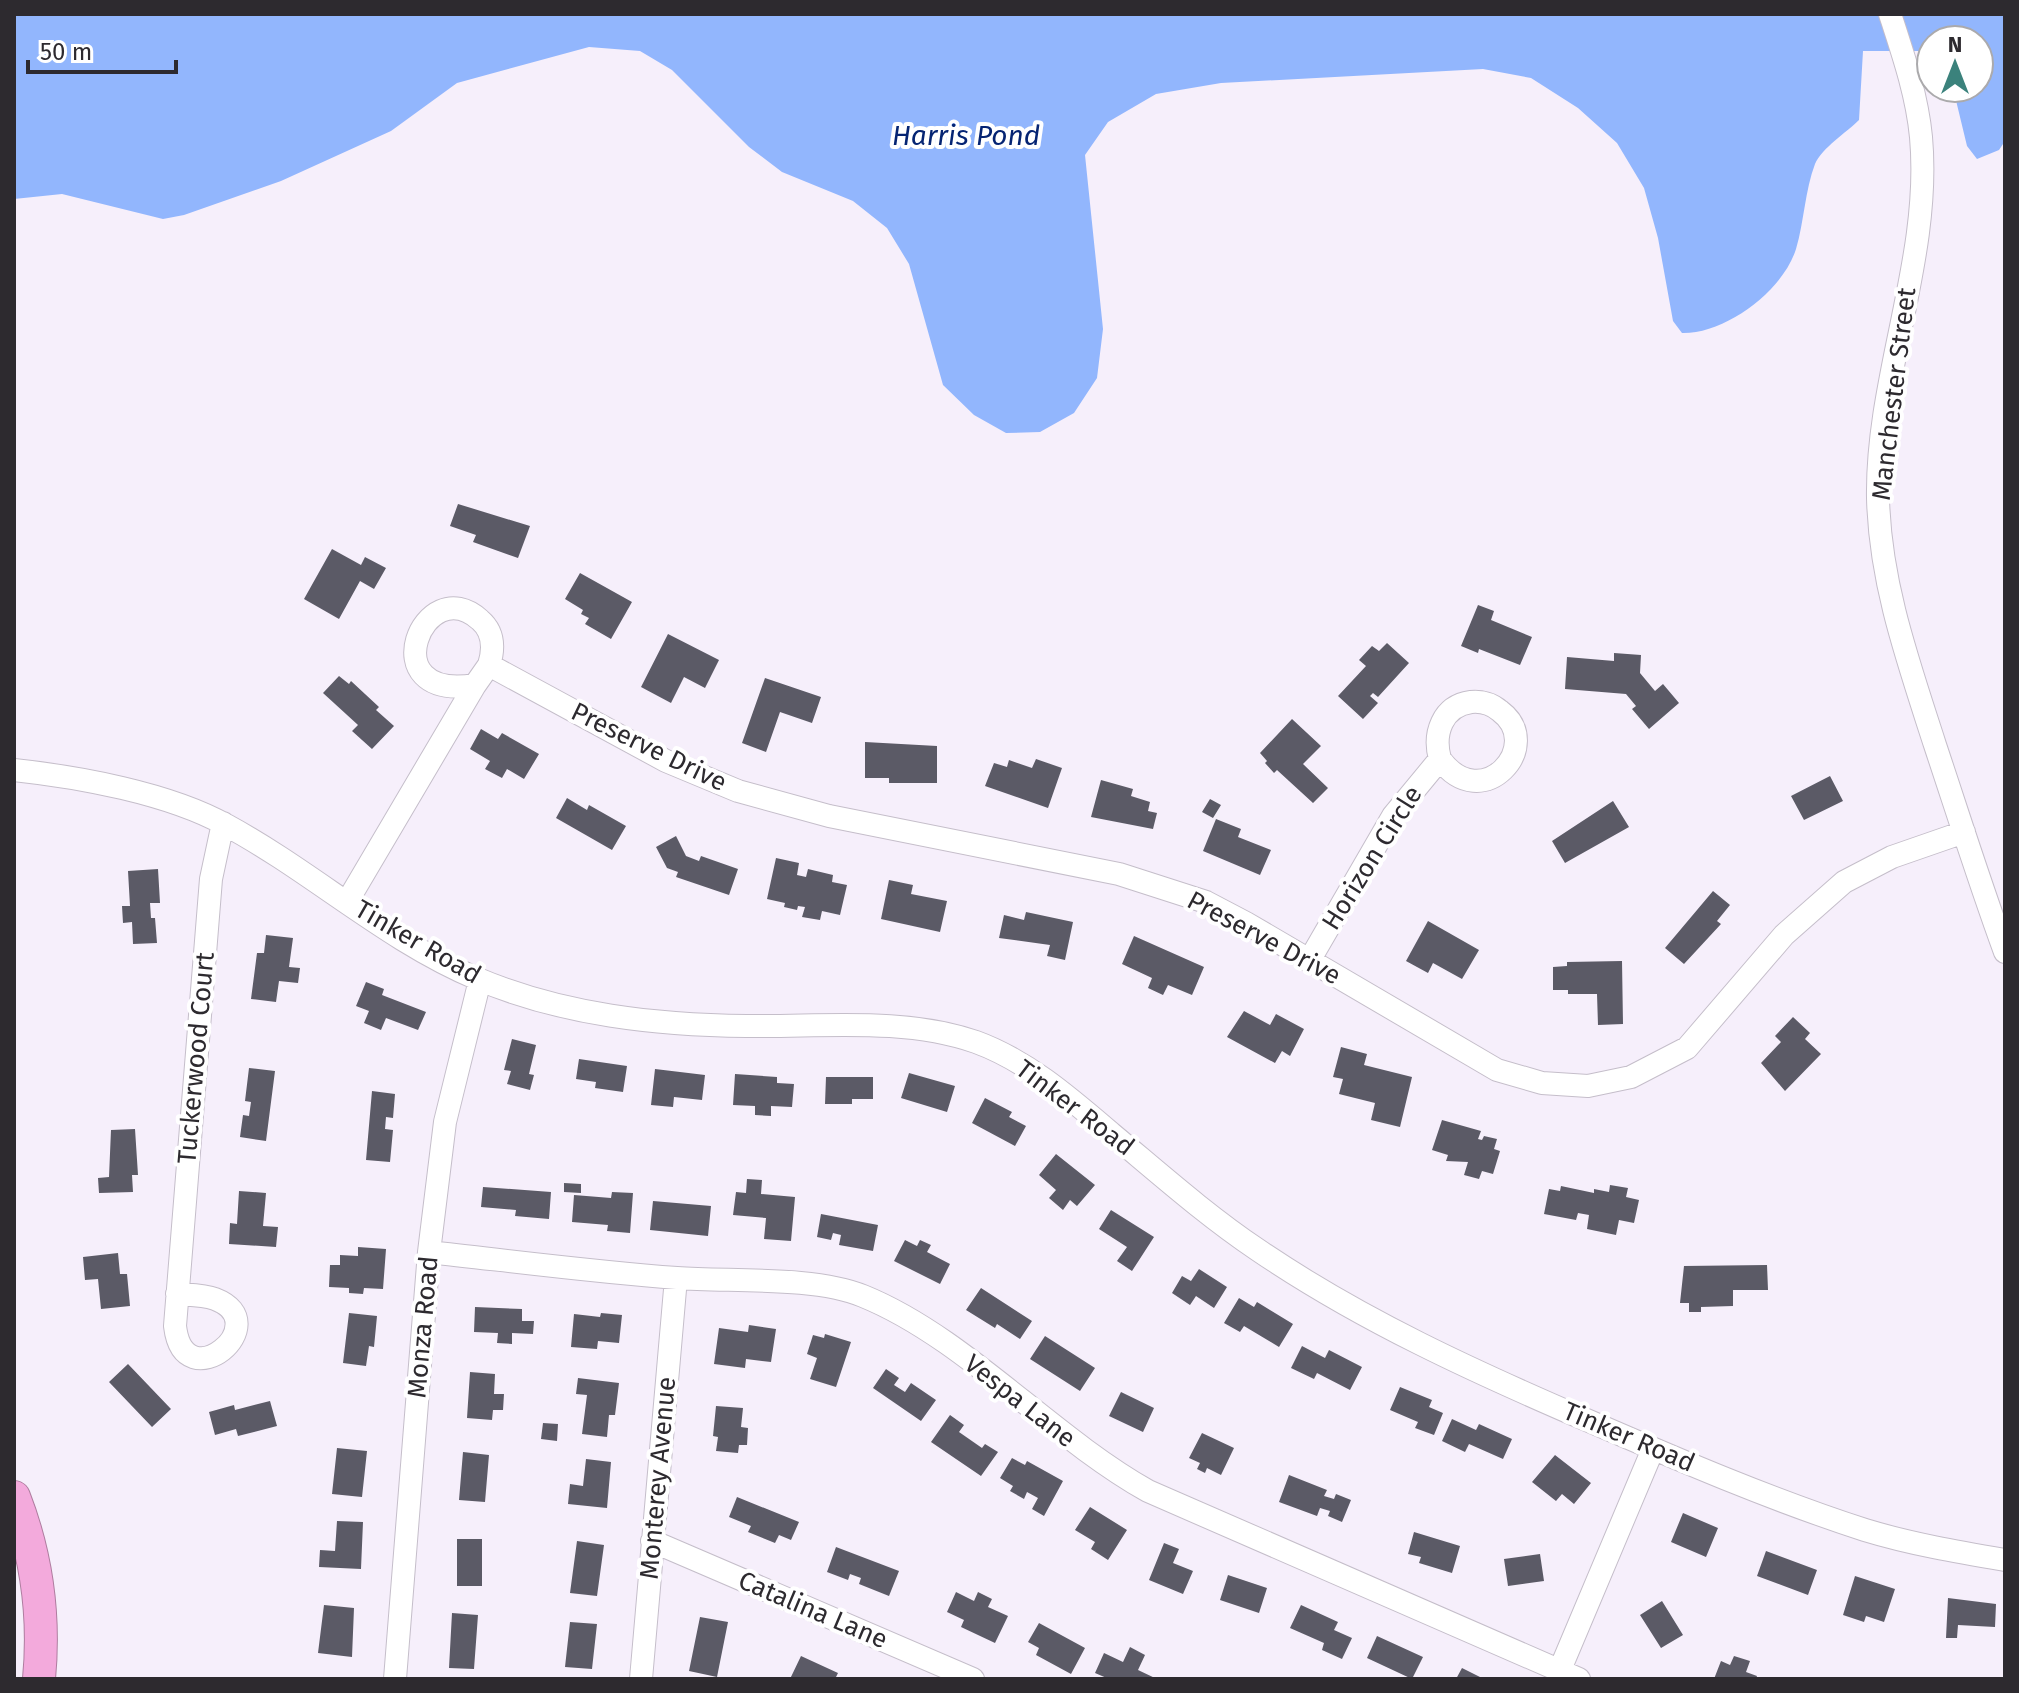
<svg xmlns="http://www.w3.org/2000/svg" width="2019" height="1693" viewBox="0 0 2019 1693" font-family="'Fira Sans',sans-serif">
<rect width="100%" height="100%" fill="#f6effb"/>
<path fill="#92b6fd" d="M14 14H2005V141L1999 150 1977 159 1967 146 1953 88H1979V40H1931V51H1863L1859 120C1847 132 1822 148 1815 164 1805 190 1804 222 1796 249 1783 291 1725 334 1682 333L1673 321 1658 238 1644 188 1617 143 1578 108 1531 78 1483 69 1221 83 1156 94 1108 122 1085 155 1103 329 1097 378 1074 413 1040 432 1006 433 974 415 943 385 909 264 887 228 853 201 782 172 749 147 672 70 640 51 589 47 457 83 391 131 281 181 184 215 163 219 62 194 14 199Z"/>
<path fill="#5b5a66" d="M458 504 530 526 518 558 473 542 476 535 450 526Z
M332 549 361 565 365 557 386 568 374 589 360 581 339 619 304 599Z
M580 573 632 602 611 639 585 624 589 618 581 614 583 610 565 599Z
M1478 605 1494 611 1491 620 1532 637 1520 665 1479 649 1478 653 1461 646Z
M668 634 719 660 705 688 684 677 671 703 641 687Z
M1387 643 1409 663 1378 697 1373 693 1370 696 1378 703 1363 719 1338 696 1366 666 1359 660 1372 646 1379 651Z
M1614 653 1641 655 1640 673 1655 691 1663 684 1679 703 1649 729 1632 709 1636 706 1626 694 1565 689 1567 657 1614 661Z
M339 676 349 684 351 681 379 707 376 710 394 726 372 749 352 731 358 725 323 693Z
M765 678 821 697 812 723 780 712 766 752 742 743Z
M1292 719 1321 746 1303 764 1328 788 1313 803 1277 770 1274 773 1265 763 1267 761 1260 753Z
M481 729 498 739 502 733 539 754 524 779 507 769 502 778 485 769 490 761 470 749Z
M865 742 937 746V783H889V778H865Z
M1036 759 1062 768 1048 808 985 786 994 763 1007 767 1009 760 1032 768Z
M1830 776 1843 801 1804 820 1791 796Z
M1101 780 1133 789 1131 796 1150 802 1148 811 1157 813 1153 829 1091 817Z
M567 798 587 810 589 805 626 826 612 850 556 818Z
M1210 799 1221 805 1213 818 1202 812Z
M1613 801 1629 827 1565 863 1552 841Z
M1216 819 1241 829 1238 837 1271 850 1260 875 1203 851Z
M676 836 686 856 699 861 701 856 738 869 729 895 676 877 678 872 667 868 656 847Z
M776 858 799 863 797 875 806 877 808 869 833 875 832 882 847 885 840 915 822 911 820 920 802 917 805 907 798 906 797 910 784 907 785 903 767 899Z
M158 869 160 903H150L151 918H155L157 943 133 944 132 922 123 923 122 906H130L128 871Z
M889 880 913 885 911 894 947 901 940 932 881 919Z
M1713 891 1730 905 1717 921 1721 924 1684 964 1665 948Z
M1026 912 1073 922 1065 960 1047 956 1050 945 999 938 1004 915 1024 920Z
M1428 921 1479 950 1462 979 1433 963 1428 973 1406 961Z
M266 935 293 938 289 967 300 968 298 983 279 981 276 1002 251 999 257 953H264Z
M1134 936 1204 967 1192 995 1168 985 1163 995 1148 988 1152 978 1122 964Z
M1622 961 1623 1024 1598 1025 1597 994H1568V990H1553V967L1567 966V962Z
M366 982 384 989 382 995 426 1012 418 1030 386 1018 381 1030 364 1023 369 1011 356 1006Z
M1244 1011 1270 1025 1276 1014 1304 1029 1290 1056 1282 1051 1275 1063 1227 1037Z
M1793 1017 1810 1033 1805 1039 1821 1054 1785 1091 1761 1063 1781 1042 1775 1036Z
M512 1039 536 1045 529 1074 534 1075 530 1090 507 1084 511 1071 504 1070Z
M1341 1047 1367 1054 1364 1065 1412 1077 1400 1127 1371 1120 1375 1103 1339 1094 1343 1079 1333 1077Z
M579 1059 627 1066 623 1092 595 1088 596 1082 576 1079Z
M249 1068 275 1071 266 1141 240 1137 243 1115 249 1116 251 1102 245 1101Z
M655 1069 705 1075 702 1100 674 1097 673 1107 651 1105Z
M909 1073 955 1086 947 1112 901 1098Z
M735 1074 777 1077V1083L794 1084 792 1107 771 1106V1116L755 1115V1106L733 1105Z
M826 1077H873V1099H852V1104H825Z
M372 1091 395 1094 393 1118 386 1117 385 1129 393 1130 390 1162 366 1160Z
M985 1098 1012 1112 1009 1117 1026 1126 1015 1146 972 1123Z
M1442 1120 1481 1131 1478 1139 1482 1140 1484 1136 1497 1139 1494 1149 1500 1151 1493 1174 1482 1171 1479 1179 1464 1175 1468 1162 1446 1161 1448 1155 1432 1150Z
M135 1129 138 1175H132L133 1192 99 1193 98 1178 109 1177 111 1130Z
M1056 1154 1095 1185 1077 1206 1070 1200 1063 1210 1049 1198 1056 1190 1039 1175Z
M747 1179 762 1180 761 1194 795 1197 791 1241 764 1239 766 1218 733 1215 736 1192 746 1193Z
M564 1183 581 1184V1193L564 1192Z
M1610 1185 1628 1188 1626 1197 1639 1200 1634 1223 1619 1220 1616 1235 1587 1229 1589 1215 1578 1213 1576 1220 1544 1214 1549 1189 1560 1191 1561 1186 1594 1193V1189L1609 1192Z
M483 1187 551 1192 549 1219 515 1216 516 1210 481 1207Z
M239 1191 266 1193 263 1226 278 1227 276 1247 229 1244 230 1223 237 1224Z
M612 1192 633 1193 630 1233 607 1231 608 1225 572 1222 574 1195 611 1198Z
M653 1201 711 1206 708 1236 650 1230Z
M1111 1210 1154 1237 1132 1271 1117 1261 1127 1247 1099 1229Z
M821 1214 878 1225 873 1251 839 1245 841 1235 833 1233 831 1240 817 1237Z
M905 1240 917 1246 920 1240 931 1245 927 1252 950 1264 940 1284 894 1261Z
M358 1247 386 1249 383 1289 364 1288 363 1294 349 1293V1288L329 1287 330 1265H340V1255L358 1256Z
M118 1253 120 1274H127L130 1306 101 1309 98 1279 85 1280 83 1257Z
M1767 1265 1768 1290H1733V1306L1701 1307V1312H1689V1303H1680L1684 1266Z
M1199 1269 1227 1287 1214 1308 1196 1296 1190 1305 1172 1293 1182 1276 1191 1281Z
M981 1288 1032 1321 1020 1339 997 1324 995 1328 966 1310Z
M1239 1298 1254 1307 1257 1302 1293 1324 1279 1347 1244 1326 1240 1332 1224 1323Z
M475 1307 522 1309V1321H534L533 1334 512 1333V1344L497 1343 498 1333 474 1332Z
M349 1313 377 1316 374 1347 369 1346 366 1366 343 1363Z
M601 1313 622 1315 619 1343 598 1341 597 1349 571 1347 574 1314 600 1317Z
M749 1325 776 1329 771 1362 746 1359 745 1368 714 1364 719 1328 748 1332Z
M825 1334 851 1342 836 1387 810 1379 817 1358 807 1354 813 1335 824 1338Z
M1045 1336 1095 1368 1080 1391 1030 1359Z
M1302 1346 1325 1358 1329 1350 1362 1367 1350 1390 1317 1373 1314 1379 1291 1368Z
M128 1364 171 1409 152 1427 109 1382Z
M886 1369 899 1378 894 1385 905 1392 911 1383 936 1400 921 1421 873 1388Z
M470 1372 495 1374 494 1394H504L503 1410H493L492 1420 467 1418Z
M578 1378 619 1383 615 1415H609L607 1437 582 1434 587 1395 576 1394Z
M1400 1387 1432 1400 1429 1407 1443 1413 1434 1435 1415 1428 1418 1422 1390 1410Z
M1121 1392 1154 1408 1143 1432 1109 1416Z
M270 1401 277 1426 238 1436 236 1429 215 1435 209 1412 234 1405 235 1410Z
M716 1406 743 1408 741 1427 748 1428 747 1445H739L738 1453 716 1451 718 1437 713 1436Z
M950 1415 964 1425 959 1432 982 1448 985 1444 998 1452 981 1476 931 1442Z
M1452 1419 1476 1430 1479 1424 1512 1439 1503 1459 1469 1444 1465 1452 1442 1441Z
M543 1423 558 1424 557 1441 541 1439Z
M1202 1433 1234 1448 1221 1475 1207 1468 1205 1473 1197 1469 1200 1463 1189 1458Z
M337 1448 367 1451 362 1497 332 1494Z
M463 1452 489 1455 485 1502 459 1500Z
M1555 1455 1591 1483 1574 1504 1562 1494 1556 1501 1532 1482Z
M1012 1458 1025 1465 1027 1461 1063 1481 1044 1516 1032 1509 1038 1498 1027 1492 1024 1499 1010 1491 1013 1486 1000 1478Z
M586 1459 611 1462 607 1508 568 1504 570 1484 583 1486Z
M1289 1475 1327 1490 1324 1496 1334 1499 1336 1494 1351 1500 1342 1522 1328 1516 1330 1511 1320 1508 1317 1516 1279 1502Z
M737 1497 799 1522 791 1540 779 1535 775 1543 748 1532 751 1526 729 1517Z
M1090 1507 1127 1530 1108 1560 1091 1549 1095 1542 1075 1530Z
M1683 1513 1718 1528 1706 1557 1671 1542Z
M337 1521 363 1522 361 1569 319 1567 320 1550 335 1551Z
M1414 1532 1460 1546 1452 1573 1419 1563 1421 1557 1408 1554Z
M457 1539H482V1586H457Z
M577 1541 604 1545 597 1596 570 1593Z
M1164 1543 1179 1549 1173 1563 1193 1571 1183 1594 1149 1580Z
M836 1547 899 1571 889 1596 859 1584 861 1578 850 1574 848 1580 827 1572Z
M1766 1551 1817 1570 1808 1595 1757 1576Z
M1540 1554 1544 1581 1508 1586 1504 1559Z
M1228 1575 1267 1588 1259 1613 1220 1600Z
M1855 1576 1895 1589 1884 1622 1866 1616 1864 1622 1843 1615Z
M956 1592 974 1601 978 1592 992 1599 988 1607 1008 1616 995 1643 961 1627 964 1620 947 1612Z
M1948 1598 1996 1604 1995 1627 1958 1625 1957 1638H1946Z
M1662 1601 1683 1635 1661 1648 1640 1615Z
M324 1605 354 1608 352 1657 318 1653Z
M1301 1605 1338 1622 1334 1630 1352 1638 1342 1659 1322 1650 1324 1643 1290 1628Z
M452 1613 478 1615 474 1669 449 1668Z
M700 1617 728 1622 717 1677 689 1671Z
M570 1622 597 1624 592 1669 565 1667Z
M1039 1623 1085 1648 1071 1674 1036 1655 1039 1648 1028 1642Z
M1377 1636 1423 1657 1412 1679 1367 1658Z
M1130 1647 1145 1655 1138 1670 1157 1679H1109L1095 1673 1104 1653 1123 1662Z
M801 1656 838 1673 835 1679H790Z
M1734 1656 1750 1661 1746 1672 1757 1676 1756 1679H1714L1721 1661 1730 1665Z
M1462 1668 1484 1679H1456Z"/>
<g fill="none" stroke-linecap="round" stroke-linejoin="round">
<defs>
<path id="minor" d="M1890 14C1903 54 1917 95 1921 137 1932 258 1876 377 1878 498 1880 584 1909 664 1935 745 1958 814 1980 884 2005 952
M489 665 475 685C370 702 424 569 480 620 494 632 494 649 489 665L666 761 738 791 829 816 1119 874 1206 902 1246 923 1497 1070 1542 1083 1588 1086 1631 1077 1687 1048 1784 935 1844 882 1892 857 1964 832
M14 770C79 777 168 793 226 825 313 872 387 941 478 979 563 1015 657 1025 747 1026 823 1027 903 1017 976 1042 1028 1061 1071 1099 1112 1134 1160 1174 1206 1215 1258 1250 1361 1320 1475 1372 1589 1421 1679 1460 1772 1500 1865 1530 1911 1544 1958 1552 2005 1560
M347 902 475 685
M1309 961 1393 816 1440 759C1433 734 1442 706 1471 702 1481 701 1492 704 1500 711 1546 745 1482 817 1440 759
M429 1252C511 1261 594 1272 677 1278 730 1282 815 1276 863 1296 964 1337 1050 1436 1148 1491L1579 1679
M177 1294C189 1295 204 1295 215 1299 278 1323 184 1402 175 1326L211 879 223 823
M652 1541 973 1679
M395 1679 429 1252 445 1122 480 980
M641 1679 676 1278
M1556 1679 1653 1449"/>
<path id="highway" d="M14 1497C37 1556 45 1616 39 1679"/>
</defs>
<use href="#minor" stroke="#c5beca" stroke-width="24"/>
<use href="#highway" stroke="#ae7d9f" stroke-width="34"/>
<use href="#minor" stroke="#fff" stroke-width="22"/>
<use href="#highway" stroke="#f3aadc" stroke-width="32"/>
</g>
<g text-anchor="middle" dominant-baseline="central" stroke-width="8" stroke-linejoin="round" paint-order="stroke">
<g font-size="26" fill="#2d2a2f" stroke="#fff">
<text transform="translate(1894 394) rotate(-83)">Manchester Street</text>
<text transform="translate(649 747) rotate(26)">Preserve Drive</text>
<text transform="translate(1372 858) rotate(-58)">Horizon Circle</text>
<text transform="translate(1264 938) rotate(28)">Preserve Drive</text>
<text transform="translate(418 942) rotate(30)">Tinker Road</text>
<text transform="translate(196 1058) rotate(-85)">Tuckerwood Court</text>
<text transform="translate(1075 1108) rotate(37)">Tinker Road</text>
<text transform="translate(423 1327) rotate(-85)">Monza Road</text>
<text transform="translate(1020 1401) rotate(38)">Vespa Lane</text>
<text transform="translate(1629 1437) rotate(23)">Tinker Road</text>
<text transform="translate(658 1478) rotate(-85)">Monterey Avenue</text>
<text transform="translate(813 1610) rotate(23)">Catalina Lane</text>
</g>
<g font-size="28" font-style="italic" fill="#052473" stroke="#fff">
<text x="966" y="135">Harris Pond</text>
</g>
</g>
<rect width="2019" height="1693" fill="none" stroke="#2d2a2f" stroke-width="32"/>
<g transform="translate(1955 64)"><circle r="38" fill="#ffffff" stroke="#abaaac" stroke-width="2"/>
<path d="M0-6L14 30L0 20L-14 30Z" fill="#3b827c"/>
<text y="-12" font-size="22" font-weight="bold" text-anchor="middle" fill="#2d2a2f">N</text>
</g>
<path d="M28 60v12h148v-12" fill="none" stroke="#2d2a2f" stroke-width="4"/>
<text x="40" y="60" font-size="24" fill="#2d2a2f" stroke="#ffffff" stroke-width="6" paint-order="stroke">50 m</text>
</svg>
